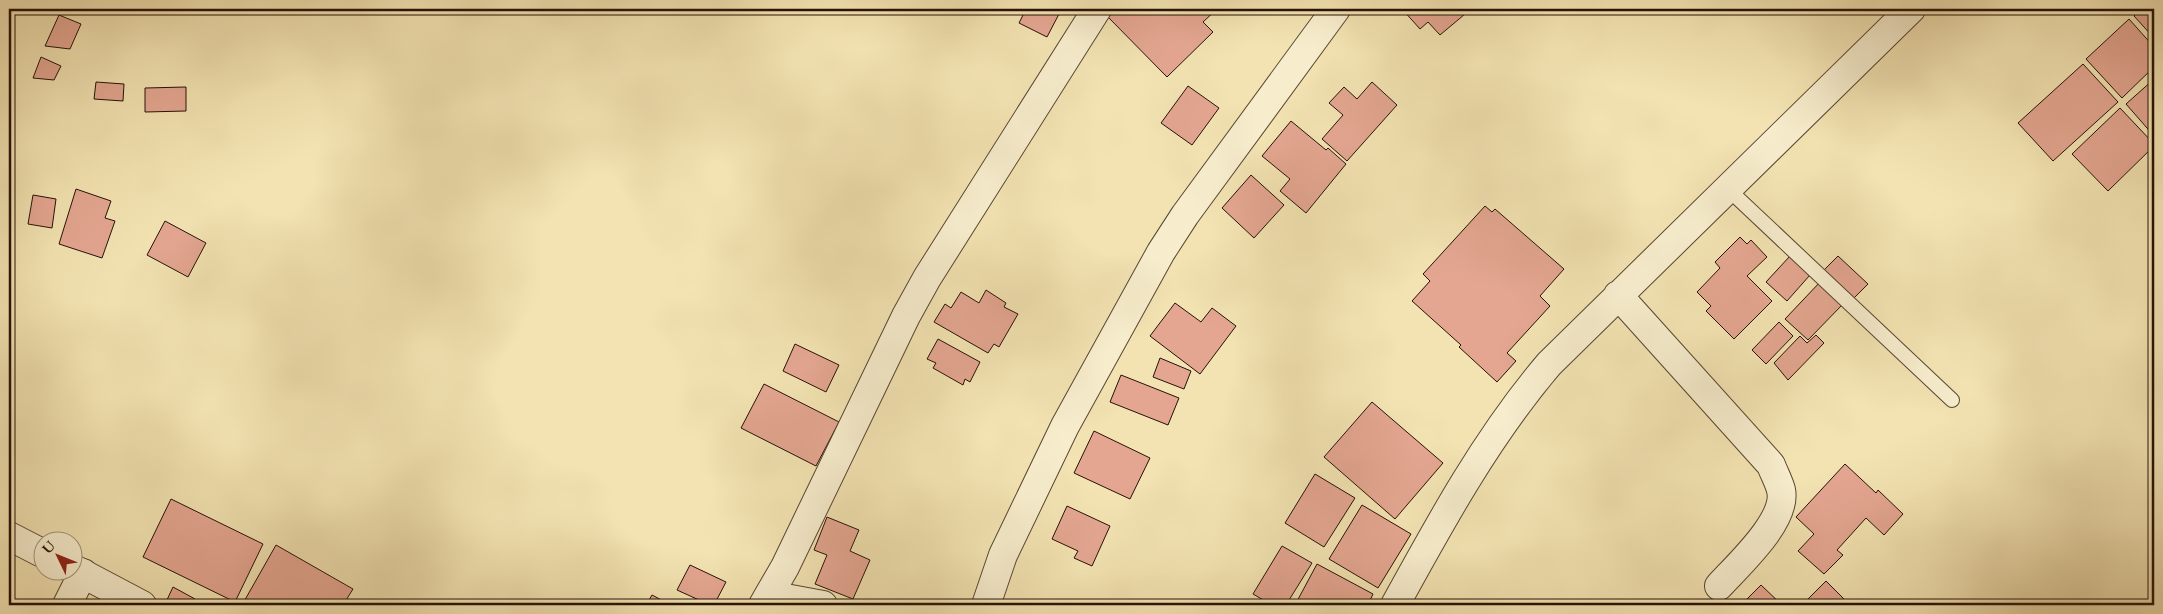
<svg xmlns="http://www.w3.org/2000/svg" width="2163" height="614" viewBox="0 0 2163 614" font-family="Cardo,serif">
<rect width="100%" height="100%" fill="#f3e3b2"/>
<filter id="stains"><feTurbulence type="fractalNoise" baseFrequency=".004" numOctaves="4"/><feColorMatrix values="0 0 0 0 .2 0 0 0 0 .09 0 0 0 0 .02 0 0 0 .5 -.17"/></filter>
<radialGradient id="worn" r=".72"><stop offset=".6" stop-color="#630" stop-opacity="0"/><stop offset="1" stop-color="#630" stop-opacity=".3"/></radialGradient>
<path fill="#e4a691" stroke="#251206" d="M1026 9H1049L1059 14 1047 37 1019 23Z
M1117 9H1217L1203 22 1213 32 1167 77 1108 17Z
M1402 9H1471L1440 35 1428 22 1420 29Z
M2141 9H2154V38L2134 16Z
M59 15 81 24 70 49 45 46Z
M2129 19 2154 47V67L2122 98 2086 59Z
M41 57 61 66 54 80 33 78Z
M2083 64 2118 102 2053 161 2018 123Z
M2154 79V136L2126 104Z
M96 82 124 84 123 101 94 99Z
M1372 82 1397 105 1347 161 1322 139 1343 115 1329 103 1344 87 1357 99Z
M1188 86 1219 108 1192 145 1161 123Z
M186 87V111L145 112V88Z
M2120 108 2154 144V146L2108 191 2072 154Z
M1291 121 1326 150 1328 148 1346 164 1306 213 1280 191 1290 179 1262 156Z
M1251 175 1284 205 1254 238 1222 208Z
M76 189 111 201 105 218 115 221 102 258 59 244Z
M33 195 56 199 52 228 28 224Z
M1485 206 1492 212 1495 209 1564 269 1540 296 1550 306 1507 353 1516 361 1497 382 1459 347 1461 345 1412 301 1430 281 1423 274Z
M165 221 206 243 188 277 147 255Z
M1740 237 1747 244 1751 240 1767 257 1747 276 1772 301 1734 339 1706 311 1711 306 1697 292 1720 268 1715 262Z
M1790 256 1810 275 1787 301 1766 282Z
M1838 256 1868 284 1852 300 1822 272Z
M1821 281 1844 303 1808 340 1785 319Z
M986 290 1006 303 1004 307 1018 314 999 347 994 344 988 353 934 322 945 304 951 308 961 292 979 303Z
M1175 303 1201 322 1212 308 1236 326 1200 374 1150 336Z
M1779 322 1793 336 1766 364 1752 350Z
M1816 335 1824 343 1788 380 1774 363 1800 336 1807 343Z
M938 339 980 362 970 382 965 379 963 385 933 368 936 363 927 359Z
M795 344 839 365 826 392 783 371Z
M1160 358 1191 371 1184 389 1153 377Z
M1121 375 1179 398 1168 425 1110 402Z
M764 384 839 422 816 466 741 428Z
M1372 402 1443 463 1395 519 1324 457Z
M1094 431 1150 458 1130 499 1074 473Z
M1845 464 1876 493 1878 490 1903 514 1884 535 1866 518 1837 550 1843 555 1824 574 1798 551 1814 534 1796 517Z
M1315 474 1355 498 1324 547 1285 523Z
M171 499 263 544 235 602 143 557Z
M1362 505 1411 534 1378 588 1329 559Z
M1067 506 1110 526 1092 566 1074 558 1078 551 1052 539Z
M827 517 859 530 850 551 870 560 853 599 815 584 827 555 814 550Z
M276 545 353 589 343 605H242Z
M1282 546 1312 563 1286 605H1272L1253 594Z
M1317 564 1373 594 1368 605H1295Z
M690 565 726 582 714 605H710L677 590Z
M1826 581 1845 600 1840 605H1802Z
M1761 585 1782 605H1741Z
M173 587 195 599 192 605H172L166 602Z
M652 595 671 605H646Z"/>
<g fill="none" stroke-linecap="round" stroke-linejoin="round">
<defs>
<path id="service" d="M1728 189 1952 400"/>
<path id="minor" d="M1618 295 1771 465C1774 473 1779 482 1781 490 1788 520 1737 566 1719 586
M769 595 823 605
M67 605 83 573
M986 605 1003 555 1065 426 1161 252 1185 215 1336 9
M1395 605C1441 521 1487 437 1549 364L1911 9"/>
<path id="tertiary" d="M9 536 42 553
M72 568 142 605
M763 605 785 567 906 316 927 278 1097 9"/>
</defs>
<use href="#service" stroke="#584631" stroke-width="16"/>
<use href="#minor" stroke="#584631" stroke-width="30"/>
<use href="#tertiary" stroke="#584631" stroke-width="30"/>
<use href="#service" stroke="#f7edcd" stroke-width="14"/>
<use href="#minor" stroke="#f7edcd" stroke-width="28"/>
<use href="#tertiary" stroke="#f7edcd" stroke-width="28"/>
</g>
<rect width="2163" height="614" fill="none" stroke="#f3e3b2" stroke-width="30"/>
<rect x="10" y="10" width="2143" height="594" fill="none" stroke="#251206" stroke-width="2.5"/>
<rect x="15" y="15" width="2133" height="584" fill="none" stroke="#251206"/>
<g transform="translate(58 556) rotate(313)"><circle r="24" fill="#f7edcd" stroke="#a3957d"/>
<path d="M0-4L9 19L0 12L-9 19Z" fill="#8f2418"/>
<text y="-8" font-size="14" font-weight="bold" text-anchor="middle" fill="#251206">U</text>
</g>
<rect width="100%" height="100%" filter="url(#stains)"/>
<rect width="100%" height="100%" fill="url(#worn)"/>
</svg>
